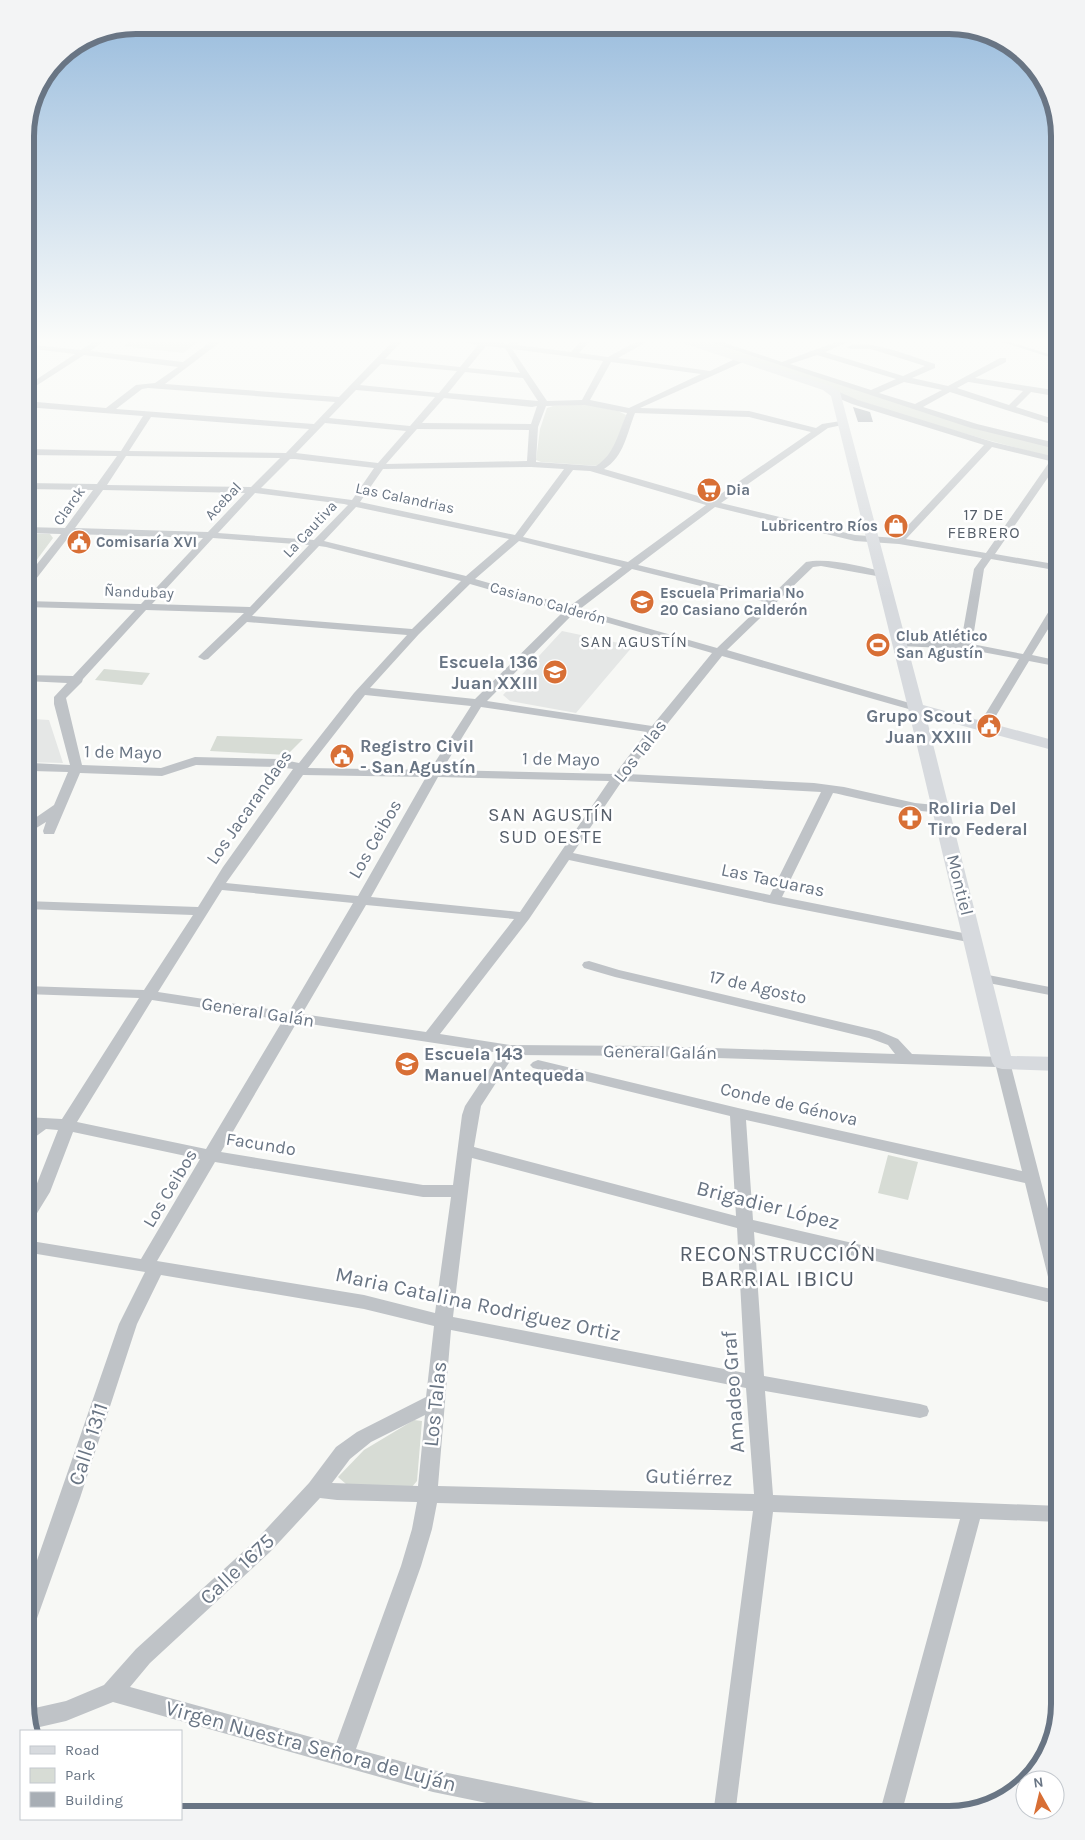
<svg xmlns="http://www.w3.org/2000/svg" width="1085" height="1840" viewBox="0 0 1085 1840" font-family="Karla,sans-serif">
<rect width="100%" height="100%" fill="#f7f8f5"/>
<path fill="#e5e7e6" d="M562 631 633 646 576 713 510 701 503 695Z
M25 713H36L33 719 49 720 63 763 25 762Z"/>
<path fill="#d7dcd5" d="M131 340H200L183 353 123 346Z
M683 340H701L884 398 1060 449V459C932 428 808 384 683 340Z
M584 404 618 411 626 415 615 447 599 466 541 462 536 460 540 429 547 408 553 406Z
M25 534H50L53 538 33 565H25Z
M104 669 150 673 142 685 95 680Z
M217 736 303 739 287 755 210 751Z
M888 1155 918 1162 908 1200 878 1193Z
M414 1420 422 1421 417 1481 411 1488 346 1484 338 1477 364 1450Z"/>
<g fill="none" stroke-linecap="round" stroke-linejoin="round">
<path stroke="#bbc3c9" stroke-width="2.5" d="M1000 340 1060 359"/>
</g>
<path fill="#a8aeb5" d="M853 407 870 412 873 422H858Z"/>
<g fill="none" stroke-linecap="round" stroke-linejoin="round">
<path fill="#bfc3c7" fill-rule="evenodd" d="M96 340H106L90 351 183 362 213 340H223L165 384 339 397 394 340H403L385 359 460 367 478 345 457 340H482L509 344 512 340H518L519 342 517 345 571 352 582 340H591L579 353 608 357 639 340H650L618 358 710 371 737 358H743V362L640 408 749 411 816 428 822 424 847 420V424L828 428 721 503 855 535 896 538 984 445 852 404 833 396V392H839L858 400 993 442 1060 458V464L1058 463 995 554 1060 565V571L991 559 984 569 972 644 1023 654 1055 601 1060 598V610L1032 655 1060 661V667L1029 661 988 729H980L978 726 1019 659 966 649 900 646 895 643 900 640 961 642 974 569 982 558 899 544 855 541 715 507 638 565 770 597 806 562C828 557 864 567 886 572L887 574 886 576 882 577 821 566 813 567 727 650 920 706 922 708 920 710H912L722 656 627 774 814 783 844 787 915 803 945 806 947 809C937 820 852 796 833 793L782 897 973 935 978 936 980 939 978 942 973 943 774 904 569 860 529 919 440 1034 510 1045 653 1046 895 1054 888 1045 869 1038 615 977 584 968 582 965 584 962 589 961 619 970 879 1031 898 1039 912 1054 1002 1057 1007 1059 1010 1062 1060 1255V1305L754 1232 764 1376 920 1404 927 1406 929 1411 927 1416 920 1418 765 1391 773 1495 1060 1506V1522L980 1519 901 1815H879L960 1519 773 1512 735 1815H713L753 1511 437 1503 432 1529 421 1566 356 1749 433 1770 599 1804 607 1807 610 1815H545L433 1792 113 1702 66 1721 31 1729 26 1710 66 1701 104 1685 136 1649 256 1540 309 1483 336 1447 357 1432 426 1397 434 1326 364 1309 161 1275 137 1324 80 1498 35 1624 32 1631 25 1633V1595L119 1324 145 1272 25 1252V1240L141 1259 200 1159 73 1132 50 1192 31 1223 25 1225V1205L34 1191 58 1130 46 1129 31 1140 25 1141V1117L62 1119 139 998 25 994V986L144 990 193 915 25 909V901L198 907 223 867 293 769 279 767 196 765 162 776 80 773 54 834H44L43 831 46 822 25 835V825L54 805 68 772 32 771 26 767 32 763 70 765 54 704V697L67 683 25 681V675L73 676 135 610 25 607V601L141 604 203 538 71 534 29 588 25 589V579L61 534 25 533V527L65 528 93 490 25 489V483L97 484 117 456 25 455V449L121 451 143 416 25 407V401L106 408 136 385 155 383 178 367 84 355 25 393V387L75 354 25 348V344L81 350ZM486 346 505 348 520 373 468 368ZM512 349 603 361 582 400 547 401ZM611 362 701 374 629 408 590 400ZM381 364 457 371 439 393 360 385ZM465 372 523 378 538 401 448 393ZM148 388 335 402 314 424 116 409 142 389ZM356 390 435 397 410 426 329 418ZM444 398 532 407 537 406 531 424 422 423ZM585 405 627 413C618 433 615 454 596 466L536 462 538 427 546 406ZM635 413 749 417 811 432 712 500 604 469C624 457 627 433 635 413ZM151 417 309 429 286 453 129 451ZM325 423 406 431 378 463 296 453ZM417 429 529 430 527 461 386 464ZM992 447 1050 461 986 553 906 539ZM126 456 280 458 251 487 107 485ZM290 459H295L374 468 352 500 261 488ZM531 467 564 469 515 535 360 502 383 469ZM573 470 590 471 706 505 628 562 523 537ZM103 490 245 493 208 532 75 528ZM255 493 344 504 348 505 314 540 218 533ZM356 507 509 539 466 576 324 541ZM213 538 309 545 250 607 152 604ZM519 541 622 567 570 606 475 579ZM319 546 326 547 461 581 412 629 252 616ZM632 569 765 602 717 648 580 609ZM470 584 564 611 475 699 370 688 419 634ZM146 610 244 613 200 655 198 657 204 660 208 659 247 622 407 635 354 693 299 763 279 759 195 757 161 768 82 765 66 698 82 682 83 679ZM574 613 712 653 652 726 487 701ZM365 695 471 706 430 770 308 768ZM481 707 647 732 615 774 442 770ZM303 775 426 777 358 896 226 883ZM438 777 609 781 520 912 371 897ZM622 781 821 792 770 895 573 853ZM222 890 353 903 289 1012 158 992ZM366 905 514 919 426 1032 302 1014ZM152 1000 283 1020 206 1149 77 1122ZM297 1022 500 1053 465 1106 462 1115 453 1185H423L221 1152ZM514 1055 653 1056 996 1067 1022 1171 738 1108 538 1060 533 1062 530 1065 533 1068 730 1116 736 1216 474 1147 481 1106ZM746 1120 1025 1183 1051 1289 753 1220ZM472 1158 737 1228 745 1373 453 1317ZM215 1162 423 1197H451L435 1313 364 1295 157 1261ZM451 1330 746 1388 754 1494 438 1486ZM425 1415 418 1486 332 1483 350 1459 371 1442ZM320 1498 337 1500 417 1502 412 1529 401 1566 336 1744 130 1687 150 1663 270 1552Z
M703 340H716L782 362 841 340H853L825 352 903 376 925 366 871 349H851L847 347C863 336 916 358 935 364V368L912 378 948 386 1000 358H1006V362L975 378 1060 391V397L1031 392 1016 407 1060 421V427L950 392 923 407 977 424 1060 444V450L971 428ZM817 355 896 379 871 390 790 364ZM904 382 942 390 915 404 879 393ZM968 382H969L1023 391 1009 405 957 388Z
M983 974 1060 989V997L978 981 976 978 978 975Z"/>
<path fill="#d7dade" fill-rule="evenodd" d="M674 340H691L831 386 840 392 923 705 1060 742V752L926 716 1011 1056 1060 1057V1071L1002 1069 995 1067 992 1062 908 708 831 396 823 390Z"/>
</g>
<linearGradient id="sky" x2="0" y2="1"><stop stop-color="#96badc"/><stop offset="0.57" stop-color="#fbfcfa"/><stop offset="1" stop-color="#fbfcfa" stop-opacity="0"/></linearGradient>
<rect width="1085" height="598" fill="url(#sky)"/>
<defs>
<symbol id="supermarket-disc" viewBox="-11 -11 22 22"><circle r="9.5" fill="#d86f35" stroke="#fff"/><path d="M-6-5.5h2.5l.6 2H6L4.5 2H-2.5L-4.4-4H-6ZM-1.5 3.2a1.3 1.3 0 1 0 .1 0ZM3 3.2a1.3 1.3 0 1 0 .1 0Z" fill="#fff"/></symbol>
<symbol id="shop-disc" viewBox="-11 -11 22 22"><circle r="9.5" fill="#d86f35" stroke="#fff"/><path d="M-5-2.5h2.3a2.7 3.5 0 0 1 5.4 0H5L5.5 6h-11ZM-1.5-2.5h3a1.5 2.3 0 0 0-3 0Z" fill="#fff"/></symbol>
<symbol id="civic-disc" viewBox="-11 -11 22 22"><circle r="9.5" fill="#d86f35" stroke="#fff"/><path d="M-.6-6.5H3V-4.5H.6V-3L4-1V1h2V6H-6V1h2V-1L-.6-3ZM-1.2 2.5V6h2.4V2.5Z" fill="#fff"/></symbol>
<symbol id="school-disc" viewBox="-11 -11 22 22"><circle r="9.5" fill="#d86f35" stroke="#fff"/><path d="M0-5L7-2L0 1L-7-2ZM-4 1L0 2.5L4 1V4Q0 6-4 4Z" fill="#fff"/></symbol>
<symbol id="stadium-disc" viewBox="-11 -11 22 22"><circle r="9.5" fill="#d86f35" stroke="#fff"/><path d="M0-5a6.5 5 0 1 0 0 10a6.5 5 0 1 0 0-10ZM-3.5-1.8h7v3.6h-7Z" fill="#fff"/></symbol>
<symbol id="pharmacy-disc" viewBox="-11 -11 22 22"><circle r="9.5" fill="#d86f35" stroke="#fff"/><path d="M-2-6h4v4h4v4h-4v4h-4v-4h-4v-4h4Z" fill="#fff"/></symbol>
</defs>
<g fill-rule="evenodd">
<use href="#supermarket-disc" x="695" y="476" width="28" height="28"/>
<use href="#shop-disc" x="882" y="512" width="28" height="28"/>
<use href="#civic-disc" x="65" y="528" width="28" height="28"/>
<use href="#school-disc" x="628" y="588" width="28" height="28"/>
<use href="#stadium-disc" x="864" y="631" width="28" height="28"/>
<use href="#school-disc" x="541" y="658" width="28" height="28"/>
<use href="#civic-disc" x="975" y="712" width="28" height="28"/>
<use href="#civic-disc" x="328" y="742" width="28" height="28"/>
<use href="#pharmacy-disc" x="896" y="804" width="28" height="28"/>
<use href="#school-disc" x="393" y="1050" width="28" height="28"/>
</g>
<g text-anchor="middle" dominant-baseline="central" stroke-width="5" stroke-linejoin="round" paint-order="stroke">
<g font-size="15" font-weight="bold" fill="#697584" stroke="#fff" text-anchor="start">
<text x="726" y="490">Dia</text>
<text x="878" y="526" text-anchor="end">Lubricentro Ríos</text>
<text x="96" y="542">Comisaría XVI</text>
<text x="660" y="593">Escuela Primaria Nº<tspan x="660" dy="17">20 Casiano Calderón</tspan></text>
<text x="896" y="636">Club Atlético<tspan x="896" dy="17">San Agustín</tspan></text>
</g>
<g font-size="15" fill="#697584" stroke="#fff">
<text transform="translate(405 498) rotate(12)">Las Calandrias</text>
<text transform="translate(223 501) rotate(-47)">Acebal</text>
<text transform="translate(69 506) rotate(-55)">Clarck</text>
<text transform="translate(310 529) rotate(-47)">La Cautiva</text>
<text transform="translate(139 592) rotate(2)">Ñandubay</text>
<text transform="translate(548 603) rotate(16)">Casiano Calderón</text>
</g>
<g font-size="16" letter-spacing="1" fill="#565f6a" stroke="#fff">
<text x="984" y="514">17 DE<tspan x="984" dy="18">FEBRERO</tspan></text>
<text x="634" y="641">SAN AGUSTÍN</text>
</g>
<g font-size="18" font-weight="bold" fill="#697584" stroke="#fff" text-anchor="start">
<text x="538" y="662" text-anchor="end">Escuela 136<tspan x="538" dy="21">Juan XXIII</tspan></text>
<text x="972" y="716" text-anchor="end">Grupo Scout<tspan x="972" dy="21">Juan XXIII</tspan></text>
<text x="360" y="746">Registro Civil<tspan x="360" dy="21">- San Agustín</tspan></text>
<text x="928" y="808">Roliria Del<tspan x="928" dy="21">Tiro Federal</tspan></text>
<text x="424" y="1054">Escuela 143<tspan x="424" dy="21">Manuel Antequeda</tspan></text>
</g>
<g font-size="18" fill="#697584" stroke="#fff">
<text transform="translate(640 751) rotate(-52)">Los Talas</text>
<text transform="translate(123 752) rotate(1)">1 de Mayo</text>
<text transform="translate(561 759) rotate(1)">1 de Mayo</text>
<text transform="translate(249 807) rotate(-55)">Los Jacarandaes</text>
<text transform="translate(375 839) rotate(-60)">Los Ceibos</text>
<text transform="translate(773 880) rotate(12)">Las Tacuaras</text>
<text transform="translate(960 885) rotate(76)">Montiel</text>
<text transform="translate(758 987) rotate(13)">17 de Agosto</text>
<text transform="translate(258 1012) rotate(9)">General Galán</text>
<text transform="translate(660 1052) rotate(1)">General Galán</text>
<text transform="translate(789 1104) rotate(13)">Conde de Génova</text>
<text transform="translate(261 1144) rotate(9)">Facundo</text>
<text transform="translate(170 1188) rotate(-59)">Los Ceibos</text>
</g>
<g font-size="19" letter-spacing="1" fill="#565f6a" stroke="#fff">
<text x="551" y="815">SAN AGUSTÍN<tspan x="551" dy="22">SUD OESTE</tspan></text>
</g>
<g font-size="21" fill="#697584" stroke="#fff">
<text transform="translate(768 1205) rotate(14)">Brigadier López</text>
<text transform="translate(478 1304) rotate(12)">Maria Catalina Rodriguez Ortiz</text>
<text transform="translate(733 1392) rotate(-94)">Amadeo Graf</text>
<text transform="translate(435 1404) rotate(-84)">Los Talas</text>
<text transform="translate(88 1444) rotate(-72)">Calle 1311</text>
<text transform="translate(689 1477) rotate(2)">Gutiérrez</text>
<text transform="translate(237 1569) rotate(-43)">Calle 1675</text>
<text transform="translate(311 1746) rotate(15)">Virgen Nuestra Señora de Luján</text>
</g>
<g font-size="22" letter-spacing="1" fill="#565f6a" stroke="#fff">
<text x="778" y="1254">RECONSTRUCCIÓN<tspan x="778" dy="25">BARRIAL IBICU</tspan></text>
</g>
</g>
<path d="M0 0H1085V1840H0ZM136 34H949A102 102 0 0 1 1051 136V1704A102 102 0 0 1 949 1806H136A102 102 0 0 1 34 1704V136A102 102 0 0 1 136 34Z" fill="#f3f4f5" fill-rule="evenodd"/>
<path fill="none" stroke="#697584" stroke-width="6" d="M136 34H949A102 102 0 0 1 1051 136V1704A102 102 0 0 1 949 1806H136A102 102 0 0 1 34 1704V136A102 102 0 0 1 136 34Z"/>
<rect x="20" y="1730" width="162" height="90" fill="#ffffff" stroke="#c3c8ce"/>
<rect x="30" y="1746" width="25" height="8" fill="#d7dade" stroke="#c3c8ce"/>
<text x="65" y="1755" font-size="15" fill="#697584">Road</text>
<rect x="30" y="1768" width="25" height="15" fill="#d7dcd5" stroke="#c3c8ce"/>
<text x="65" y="1780" font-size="15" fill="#697584">Park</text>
<rect x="30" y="1792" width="25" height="15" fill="#a8aeb5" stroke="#c3c8ce"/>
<text x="65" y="1805" font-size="15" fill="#697584">Building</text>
<g transform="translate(1040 1795) rotate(352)"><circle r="24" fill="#ffffff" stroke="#c3c8ce"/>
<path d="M0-4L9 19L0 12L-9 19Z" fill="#d86f35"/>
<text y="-8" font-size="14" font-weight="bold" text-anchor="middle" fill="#697584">N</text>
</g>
</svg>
